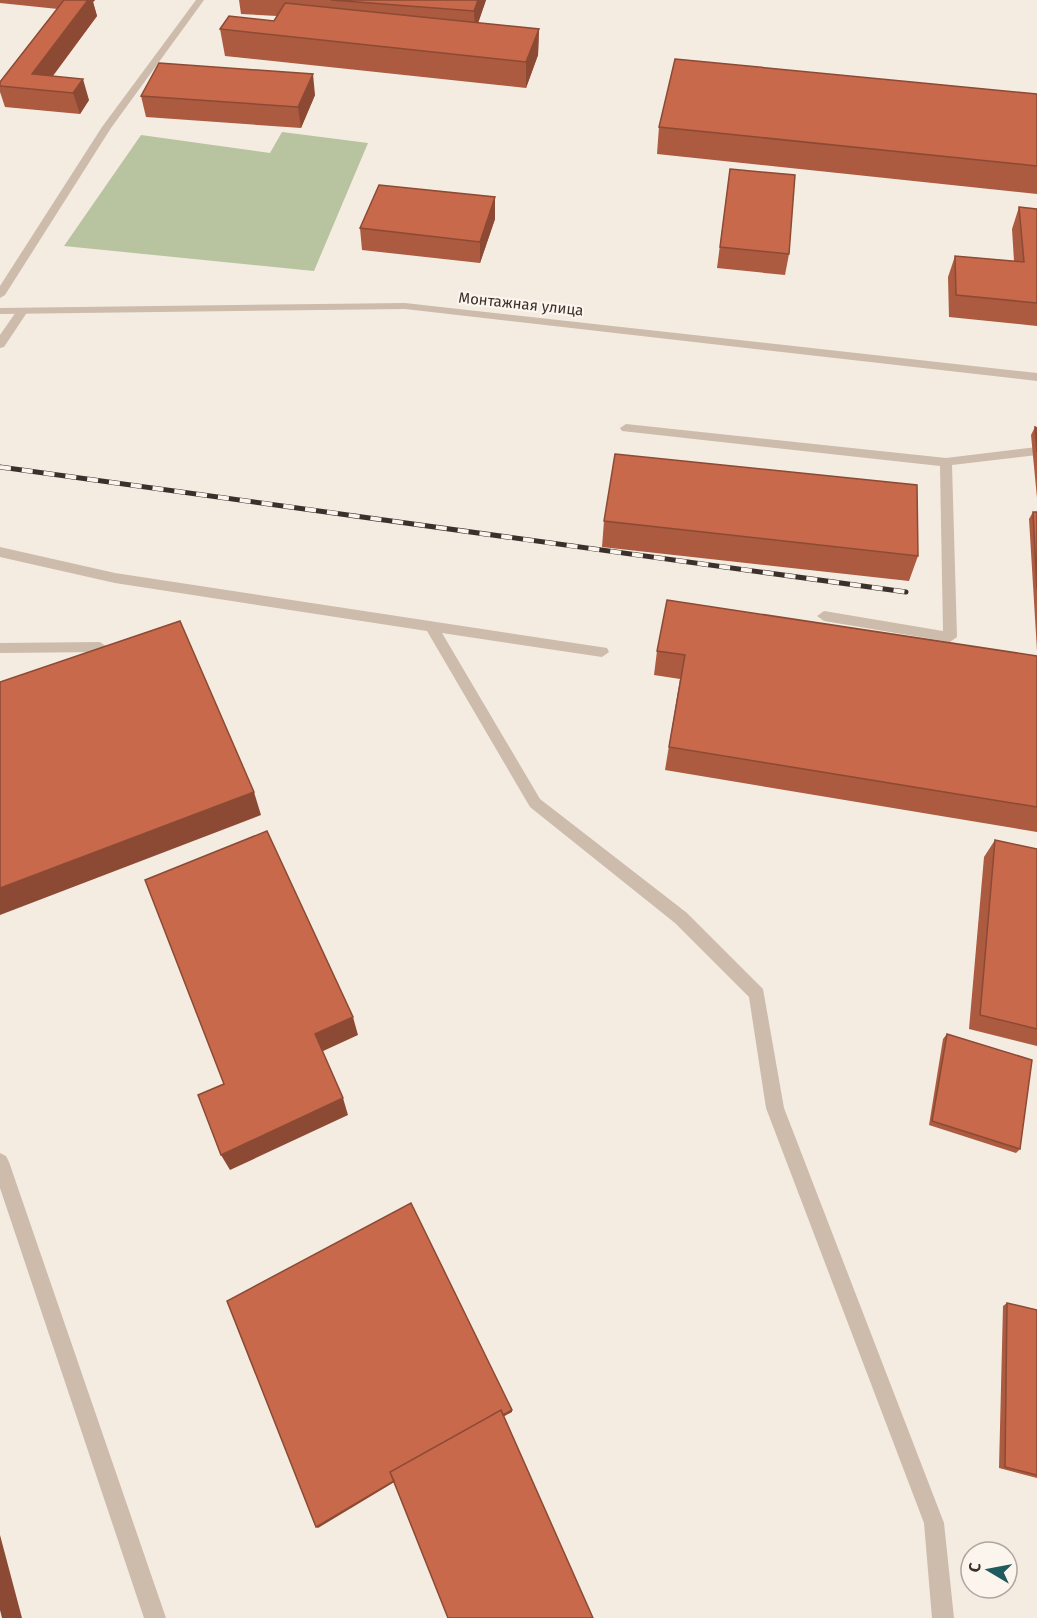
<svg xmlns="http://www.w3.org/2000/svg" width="1037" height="1618" viewBox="0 0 1037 1618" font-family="'Fira Sans',sans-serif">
<rect width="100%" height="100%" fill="#f4ebe1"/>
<path fill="#b8c4a0" d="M282 132 368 143 314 271 64 246 141 135 270 153Z"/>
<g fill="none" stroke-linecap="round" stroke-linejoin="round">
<path fill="#cdbbac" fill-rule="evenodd" d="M196 0H204L111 128 5 295 0 298V286L102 127Z
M22 308 28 311 4 347 0 348V335L18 309Z
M626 424 946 458 1037 447V455L952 465 957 637 950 642 824 621 817 616 824 611 943 631 940 466 622 431 620 428Z
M0 547 115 573 607 648 609 652 602 657 442 633 540 799 687 913 763 989 784 1108 944 1523 954 1618H932L924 1523 766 1108 749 997 675 923 530 807 427 631 115 583 0 557Z
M100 642 107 647 100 652 0 653V643Z
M0 1153 6 1156 9 1162 166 1618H144L0 1188Z"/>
<path fill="#cdbbac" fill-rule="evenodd" d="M405 303 1037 373V381L405 309 0 314V308Z"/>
<defs>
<path id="rail" d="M0 467 906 592"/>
</defs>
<use href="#rail" stroke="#3b302b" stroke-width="5"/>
<use href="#rail" stroke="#fbf5ee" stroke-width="4" stroke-dasharray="11" stroke-linecap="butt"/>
</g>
<path fill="#ac5a40" d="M0 0H95L93 2 97 16 53 76 89 100 80 114 5 107 0 92V82L58 9 0 3Z
M239 0H486L478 23 539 29 538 55 526 88 225 56 220 29 274 21 277 16 241 14Z
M1037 94V194L657 154 659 127Z
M315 95 301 128 146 117 141 96Z
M730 169 789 254 785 275 717 268Z
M1019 207 1037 209V326L949 317 948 277 955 256 1014 261 1012 229Z
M495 219 480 263 362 250 360 228Z
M1035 427 1037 428V498L1031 435Z
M1033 512H1037V651L1029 519Z
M604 521 918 556 909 581 602 547Z
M657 651 1037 656V832L665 770 680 679 654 675Z
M995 840 1037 849V1046L969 1029 984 857Z
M947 1034 1020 1149 1016 1153 929 1125 943 1039Z
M1007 1303 1037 1310V1478L999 1468 1003 1306Z"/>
<path fill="#8c4a34" d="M83 0H95L93 2 97 16 42 90 32 74Z
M478 0H486L475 32 474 11Z
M539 29 538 55 526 88V62Z
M313 74 315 95 301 128 298 107Z
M83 79 89 100 80 114 73 93Z
M495 197V219L480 263V242Z
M254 792 261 815 0 915V888Z
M353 1017 358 1035 321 1052 315 1034Z
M343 1098 348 1115 230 1170 221 1155Z
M512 1410V1412L395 1477 396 1481 318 1528 316 1527 395 1480 393 1476Z
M0 1535 22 1618H2L0 1610Z"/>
<path fill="#c8694b" stroke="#8c4a34" stroke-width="1.5" d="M64 0H88L32 74 83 79 73 93 0 86V82Z
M331 0H478L474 11Z
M285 3 539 29 526 62 220 29 229 16 274 21Z
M675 59 1037 94V166L659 127Z
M159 63 313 74 298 107 141 96Z
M730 169 795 175 789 254 720 247Z
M379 185 495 197 480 242 360 228Z
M1019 207 1037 209V303L956 295 955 256 1024 262Z
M1035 427 1037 428V452Z
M615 454 917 485 918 556 604 521Z
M1033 512H1037V589Z
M667 600 1037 656V807L669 747 685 655 657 651Z
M180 621 254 792 0 888V682Z
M267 831 353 1017 315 1034 343 1098 221 1155 198 1095 224 1084 145 880Z
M995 840 1037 849V1029L980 1015Z
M947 1034 1032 1060 1020 1149 932 1121Z
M411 1203 512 1410 503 1415 501 1410 390 1472 394 1481 316 1527 227 1301Z
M1007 1303 1037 1310V1475L1005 1467Z
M501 1410 593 1618H448L390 1472Z"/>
<g text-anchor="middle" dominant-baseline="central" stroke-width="4.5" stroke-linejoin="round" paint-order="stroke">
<g font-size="15" fill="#3b302b" stroke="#fbf5ee">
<text transform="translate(521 304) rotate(6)">Монтажная улица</text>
</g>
</g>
<g transform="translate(989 1570) rotate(280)"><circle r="28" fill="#fbf5ee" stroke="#aea6a0" stroke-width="1.5"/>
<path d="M0-4.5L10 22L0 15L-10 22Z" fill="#1f5a5e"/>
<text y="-9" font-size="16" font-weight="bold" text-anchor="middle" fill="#3b302b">С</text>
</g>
</svg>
